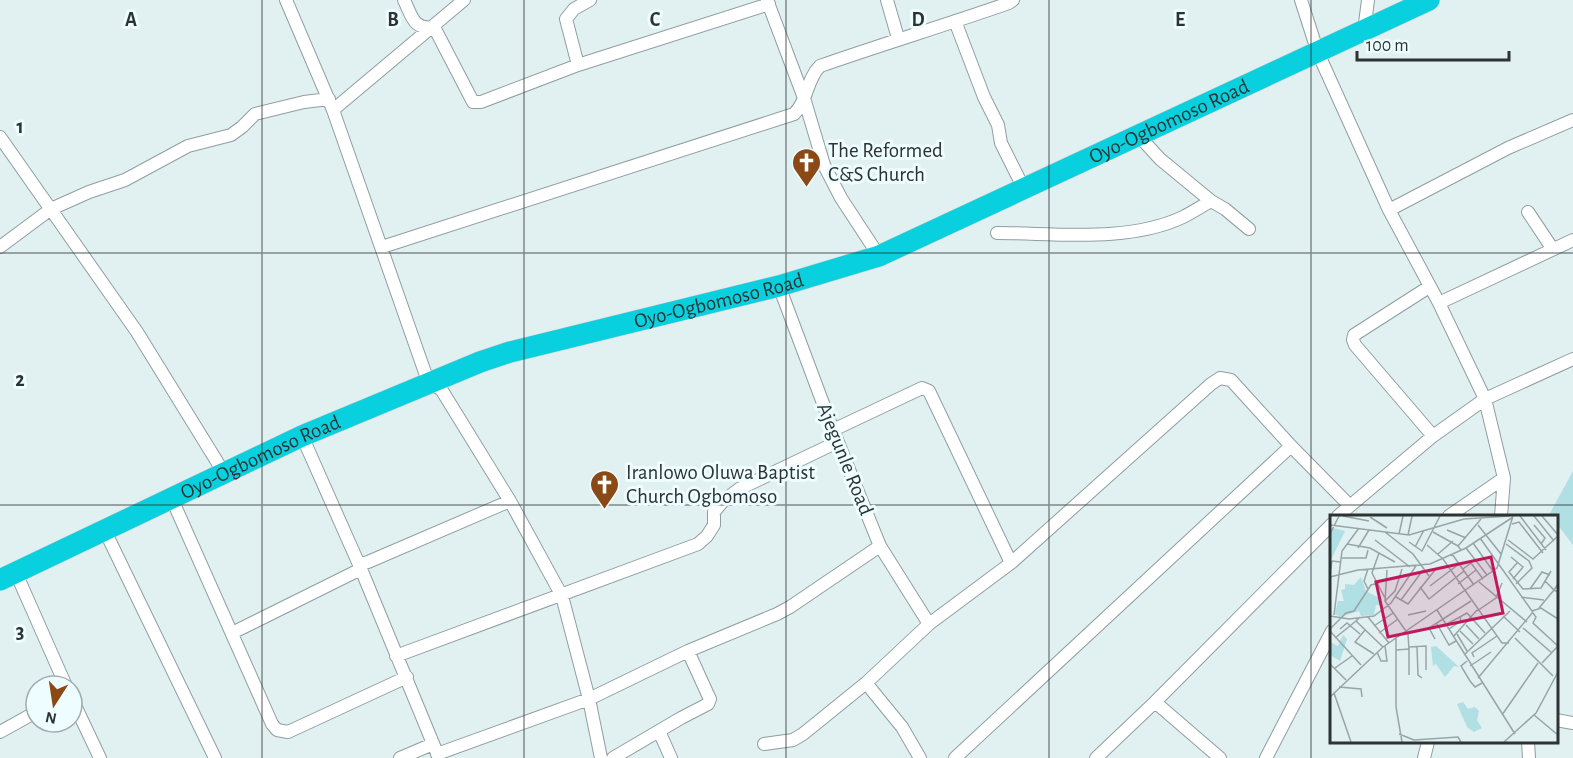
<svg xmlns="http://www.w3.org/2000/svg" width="1573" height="758" viewBox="0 0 1573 758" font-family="'Alegreya Sans',sans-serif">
<rect width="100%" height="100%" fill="#e1f0f1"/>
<path fill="#b0dfe4" d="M1573 471V545L1557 524 1556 516 1549 515Z"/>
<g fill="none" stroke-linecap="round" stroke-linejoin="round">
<defs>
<path id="street" d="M286 0 333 110 429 384 441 389 510 501 562 596 589 699 601 758
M404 0C412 16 413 30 434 27L473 102H481L578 65 769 4
M767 0 804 98 824 165 841 198 879 256
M887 0 898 38
M1301 0 1318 53 1389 210 1439 303 1485 399 1504 478 1501 516
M955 21 984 97 998 125 1001 143 1024 189
M1364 31 1368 0
M578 65 566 19 574 9 590 0
M333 110 464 0
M1139 136 1160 159 1211 201
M0 137 137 332 224 473
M1389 210 1508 148 1573 120
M1528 212 1552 248
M997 233C1056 233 1128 243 1183 217 1193 212 1202 206 1211 201L1225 209 1249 229
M0 247 51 209 89 192 125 180 188 146 231 135 242 127 255 114 304 102 329 99
M382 247 794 114C808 101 806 80 820 66 883 44 946 25 1009 3L1013 0
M779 286 833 430 880 546 929 624
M1429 287 1354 335 1353 340 1355 345 1433 436
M1439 303 1573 240
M302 436 361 569 439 758
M171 497 272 724 277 730 288 732 407 677
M1338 516 1433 436 1485 399 1573 359
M1449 516 1504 478
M105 531 215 758
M16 573 66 686
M232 633 361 569 360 564 368 562 510 501
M396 656 698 544 707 536 714 525V512L723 501 739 489 829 446 832 440 833 430 922 388 929 391 1011 563
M866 683 902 727 920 758
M72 699 100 758
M1155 702 1220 758
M1556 720 1573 723
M659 731 671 758
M0 732 36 712
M1528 742 1529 758
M764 744 793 740 803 734 866 683 929 624 1011 563 1211 384 1220 378 1231 380 1291 446 1349 505
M437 754 589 699 688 651 777 614 790 607 880 546
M400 758 433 744
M613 758 681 718 708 704 710 699 708 695 688 651
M955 758 1291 446
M1096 758 1155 702 1332 524
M1266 758 1332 631
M1424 758 1428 742"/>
<g id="highway">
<path id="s1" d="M0 580 302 436 480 362 510 352 779 286 879 256 1429 0"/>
</g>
</defs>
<use href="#street" stroke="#909e9f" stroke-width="14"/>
<use href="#highway" stroke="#cdcece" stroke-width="22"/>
<use href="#street" stroke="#fff" stroke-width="12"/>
<use href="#highway" stroke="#09d0de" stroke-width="21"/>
</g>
<path fill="none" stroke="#2d3333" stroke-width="1.5" stroke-opacity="0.55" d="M262 0V758M524 0V758M786 0V758M1049 0V758M1311 0V758M0 253H1573M0 505H1573"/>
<defs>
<symbol id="church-pin" viewBox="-11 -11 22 30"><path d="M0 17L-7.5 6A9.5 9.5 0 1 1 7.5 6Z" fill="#8a4915" stroke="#eefdff"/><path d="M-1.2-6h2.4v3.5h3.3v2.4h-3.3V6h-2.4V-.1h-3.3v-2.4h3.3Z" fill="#fff"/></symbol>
</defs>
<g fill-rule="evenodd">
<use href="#church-pin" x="790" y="146" width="33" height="45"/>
<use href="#church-pin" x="588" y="468" width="33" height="45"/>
</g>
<g text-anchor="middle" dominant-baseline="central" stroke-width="6" stroke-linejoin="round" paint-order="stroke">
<g font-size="21" fill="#2d3333" stroke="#eefdff">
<text stroke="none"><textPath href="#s1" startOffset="1260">Oyo-Ogbomoso Road</textPath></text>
<text stroke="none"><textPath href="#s1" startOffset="774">Oyo-Ogbomoso Road</textPath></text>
<text stroke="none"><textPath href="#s1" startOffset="288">Oyo-Ogbomoso Road</textPath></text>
<text transform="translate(845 459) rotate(68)">Ajegunle Road</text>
</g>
<g font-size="21" fill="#2d3333" stroke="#eefdff" text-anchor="start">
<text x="828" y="150">The Reformed<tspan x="828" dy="24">C&amp;S Church</tspan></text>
<text x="626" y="472">Iranlowo Oluwa Baptist<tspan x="626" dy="24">Church Ogbomoso</tspan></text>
</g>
</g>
<g transform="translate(1330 515)">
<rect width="228" height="228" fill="#e1f0f1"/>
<path d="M3 13 15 16 0 47V22ZM31 62 36 76 51 84 50 90H46L44 100 31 101 29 96 10 102 5 99 8 86H14L11 75 15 74V69L24 70ZM13 120 17 124 10 146 0 140V127L8 131ZM106 131 129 152 124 151 115 162 106 149 103 151 101 132ZM133 187 138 194 145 192 149 196 147 205 152 213 144 217 137 212 127 189Z" fill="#b0dfe4"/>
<path fill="none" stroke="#99a4a5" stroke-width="1.5" d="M13 1 39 6M190 1 216 35M204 1 224 26M212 1 228 20M40 2 57 13M182 9 189 7 213 38M0 10 79 20 134 4 180 1M148 10 171 39M204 10 215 23 211 29M117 15 136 23M55 17 83 39 99 61M103 17 128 31M0 19 9 1M69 19 73 1M78 20 82 1M150 23 202 96 211 93 228 104M45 25 80 52M178 25 203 44 228 21M79 27 92 36 110 1M143 28 163 56M17 29 40 33 65 47M176 29 199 46 202 53 186 69M97 30 113 44 172 128H179M85 32 94 15M28 33 39 15M136 33 157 60M131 35 128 31 151 4M49 38 42 58 55 83M108 39 123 26M122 39 144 70M181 42 193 52 183 64M12 43H36L38 35M188 47 179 57 193 74 211 73 221 56M133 54 141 48 153 64M57 55 55 86 78 119 79 135M0 58 2 46 11 47M0 62 28 55 100 49 136 33 183 2M215 66 224 75 228 69M149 67 197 107M128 69 146 55M100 71 129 49M90 72 99 84 134 56M38 74 34 66 38 54M200 74 212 57 220 60M66 82 78 89 105 55M191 82 214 85M71 85 93 55M55 86 65 76 72 54M209 93 224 75 228 77M107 95 185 219M147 96 166 83 172 68M203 98 206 102 203 108 228 131 212 148M4 100 12 36 29 13M78 100 96 96M0 101 19 104 44 101 61 88 86 51M173 101 190 117M30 102 26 106 53 132M38 102 59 128M107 109 119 130 126 126M117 109 137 98 155 118M136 110 149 124M44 111 63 98M193 113 222 138M0 114 16 98 24 96 41 70 49 68M10 114 17 108 30 119M119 114 131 106 130 102M35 115 25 127 44 139M0 116 31 150M130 116 143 129M49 118 68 104M127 119 137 136M66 122V192L72 227M123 122 147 95M5 123 26 106M185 123 223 161M105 124 99 113 141 86M87 131 88 160 92 163M79 132 96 131V155M66 135 79 134V160M47 137 51 146H57L55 131M134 140 180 96M144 142 142 138 167 121M137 146 131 151 140 166 145 172 152 168M0 149 16 165M140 151 161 137M5 153 22 141M148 163 203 97M9 172 31 174 32 182M4 178 21 227M0 182 53 132 167 53 183 1M172 200 208 148M204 200 228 220M69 219 84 225 128 222 131 227M174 227 206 198 228 157"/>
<path fill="#c2185b" fill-opacity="0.15" stroke="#c2185b" stroke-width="3" d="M161 42 173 98 58 122 46 67Z"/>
<rect width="228" height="228" fill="none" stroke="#2d3333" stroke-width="3"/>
</g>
<g font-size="20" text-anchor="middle" font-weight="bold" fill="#2d3333" stroke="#eefdff" stroke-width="6" stroke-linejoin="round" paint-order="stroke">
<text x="131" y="26">A</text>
<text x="393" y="26">B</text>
<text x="655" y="26">C</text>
<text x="918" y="26">D</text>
<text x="1180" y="26">E</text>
<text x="20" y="133">1</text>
<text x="20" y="386">2</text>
<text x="20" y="638">3</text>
</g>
<g transform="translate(54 704) rotate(192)"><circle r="28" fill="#eefdff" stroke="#a1acad" stroke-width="1.5"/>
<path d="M0-4.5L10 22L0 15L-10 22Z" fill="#8a4915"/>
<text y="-9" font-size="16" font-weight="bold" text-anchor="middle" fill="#2d3333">N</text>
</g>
<path d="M1357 51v9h152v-9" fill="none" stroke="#2d3333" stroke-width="3"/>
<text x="1366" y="51" font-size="18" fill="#2d3333" stroke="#eefdff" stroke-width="4.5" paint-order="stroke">100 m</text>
</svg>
